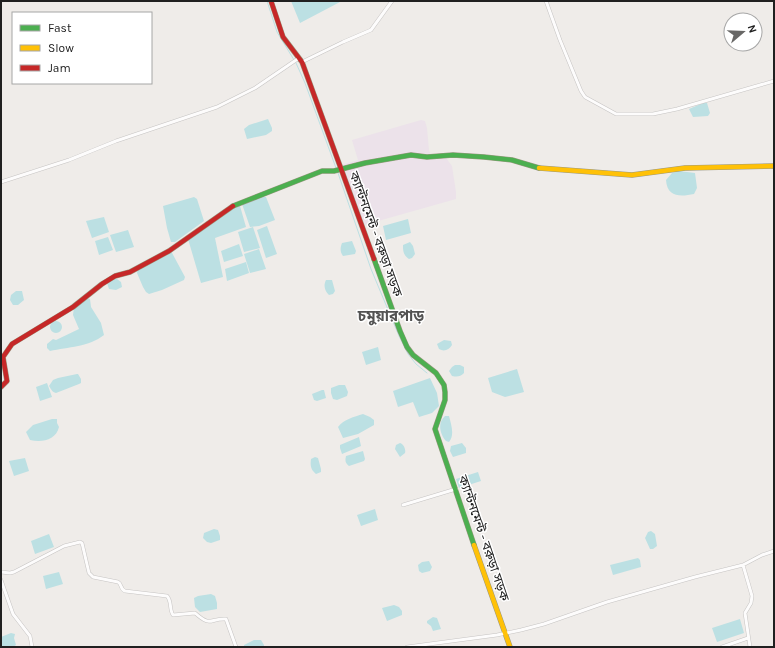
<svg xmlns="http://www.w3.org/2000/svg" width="775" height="648" viewBox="0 0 775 648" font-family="Karla,'Noto Sans Bengali',sans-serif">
<rect width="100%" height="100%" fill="#efece9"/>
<path fill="#ece2ea" d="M421 120 425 121 427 128 429 150 432 158H446L452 166 456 192V199L364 225 349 189 341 165 358 160 352 140Z"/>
<path fill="#bce0e3" d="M291 1H340V2L300 23Z
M703 103H707L710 113 708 116 693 117 689 109Z
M268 119 272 128V131L266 135 247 139 244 129 249 125Z
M679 171 695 173 697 188 694 194C680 197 667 197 666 180L672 173Z
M194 197 197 199 204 221 175 242H171L167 228 163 206Z
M262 197H266L275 220 259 226 250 227 242 204Z
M238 206H240L246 227 215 238 223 277 201 283 188 239 207 224Z
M104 217 109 232 92 238 86 221Z
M408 219 411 233 386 240 383 226Z
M267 226 277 254 266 258 257 230Z
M253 227 260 248 244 252 238 232Z
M128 230 134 247 116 252 110 235Z
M108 237 113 250 99 255 95 241Z
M352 241 356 251 355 254 343 256C340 252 340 248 342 243Z
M410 242 413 246 415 254 412 258 409 259C403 255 403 251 403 245Z
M239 244 243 256 224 262 221 251Z
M259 249 266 269 250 273 244 254Z
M171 251 185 277 184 280 162 290 149 294 146 292 143 287 137 273 138 269Z
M246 262 249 273 227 281 225 269Z
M113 279H117L121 282 122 287 116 290 109 289 107 283Z
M326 280H332L335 291 333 294 329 295C325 291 323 286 326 280Z
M16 291H22L24 300 18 305H13L10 300 11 295Z
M87 298 90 299 91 307 101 323 104 335C89 347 68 347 50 351L47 348V344L53 339 56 340 79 329 73 315 74 307Z
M50 327a6 6 0 1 1 12 0a6 6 0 1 1-12 0Z
M444 340 451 341 452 345C449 350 444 352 439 349L437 344Z
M378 347 381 360 366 365 362 352Z
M455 365H460L464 367V373C460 377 457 377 452 376L449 371 452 367Z
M517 369 524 392 505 397 492 392 488 378Z
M77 374H78L81 379V383L79 384 56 393C52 392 51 389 49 386L53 380 58 378Z
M430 378 437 393 439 406 432 413 419 417 413 402 398 407 393 391Z
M47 383 52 397 40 401 36 387Z
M339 385H345L348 392 347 396 337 400 333 399 331 393V388Z
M322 390H324L326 398 317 401 314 400 312 394Z
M363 414 370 417 374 420V425L358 434 343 438 338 427C344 419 354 417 363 414Z
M445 416H449C451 424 455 435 449 442L446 441C440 434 437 423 445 416Z
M52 419H57V423L59 427C56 440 42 443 30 440L26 432 33 425Z
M359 437 361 446 342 454 340 448V445Z
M400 443C404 444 406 450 405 453L400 457 395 449 396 445Z
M462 443 466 448V453L453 457 450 451 451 446Z
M363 451 365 459 364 461 349 466C345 463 345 460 346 456Z
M315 457 318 458 321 469V472L316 474C311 470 310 466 311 459Z
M25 458 29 471 14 476 9 461Z
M478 472 481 481 459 488 456 479Z
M375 509 378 520 361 526 357 515Z
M214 529 218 530 220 536V540L211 543 207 542 203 538 204 533Z
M651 531 655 534 657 546 653 549H650L645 538 648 532Z
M49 534 54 547 35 554 31 541Z
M638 558 640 560 641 567 613 575 610 565Z
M429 561 432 567 430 571 422 573 419 571 418 565 422 562Z
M59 572 63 584 46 589 43 576Z
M211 594 215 596 217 603V609L200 612 195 607 194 598 198 596Z
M394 605 399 607 402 611V615L387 621 382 608Z
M433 617 437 618 441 629 433 631 431 626 427 623V621Z
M740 619 744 633 717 642 712 628Z
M11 633 15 634 14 638 16 645 13 647 7 646 1 647V637Z
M254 640H261L264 645V647H244V645Z"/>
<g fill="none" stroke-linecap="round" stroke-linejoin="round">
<path stroke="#bce0e3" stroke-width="1" d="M267 1 277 32 294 60
M296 63 305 83 336 168
M338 173 371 269 399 336 408 354 416 364 427 373"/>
<defs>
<path id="street" d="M546 1 560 40 581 91 585 97 616 114H653L677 109 774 81
M302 62 343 42 371 30 392 1
M1 182 69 160 116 141 217 107 255 88 299 58
M403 505 456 489
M743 565 752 596 751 603 745 613 750 647
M1 572 10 573 14 572 64 546 80 542 82 543 89 573 93 577 118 582C122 584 120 589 125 591L167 596C172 601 169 609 173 615L195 613C212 628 209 618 226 619L236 647
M1 580 13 614 30 636 32 647
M407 647 497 635 521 630 544 624 607 602 695 577 743 565 762 555 774 551
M722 647 748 638"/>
<path id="fast" d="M233 206 322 171H334L365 163 411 155 427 157 453 155 484 157 512 160 539 168
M374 259 400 331 407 347 413 355 436 373 444 385 445 392V400L435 429 474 545"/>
<path id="slow" d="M539 168 632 175 685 168 774 166
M474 545 510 647"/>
<path id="jam" d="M271 1 283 37 302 62 374 259
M1 387 7 381 3 357 12 344 73 307 102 284 115 276 130 272 169 251 233 206"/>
</defs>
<use href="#street" stroke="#c6c4c3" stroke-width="4"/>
<use href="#fast" stroke="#9a9880" stroke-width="5.5"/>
<use href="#slow" stroke="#9a9880" stroke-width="5.5"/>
<use href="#jam" stroke="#9a9880" stroke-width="5.5"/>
<use href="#street" stroke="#fdfcfc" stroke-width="3"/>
<use href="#fast" stroke="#4caf50" stroke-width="4.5"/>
<use href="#slow" stroke="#ffc107" stroke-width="4.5"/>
<use href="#jam" stroke="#c62828" stroke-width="4.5"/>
</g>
<g text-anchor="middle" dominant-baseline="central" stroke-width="3" stroke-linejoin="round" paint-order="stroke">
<g font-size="13" fill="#202020" stroke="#fff">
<text transform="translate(376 234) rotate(70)">ক্যান্টনমেন্ট - বরুড়া সড়ক</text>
<text transform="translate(484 538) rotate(71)">ক্যান্টনমেন্ট - বরুড়া সড়ক</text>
</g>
<g font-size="15" font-weight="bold" fill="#535353" stroke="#fff">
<text x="391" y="316">চমুয়ারপাড়</text>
</g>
</g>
<rect width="775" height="648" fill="none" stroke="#202020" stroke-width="4"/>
<rect x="12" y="12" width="140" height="72" fill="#ffffff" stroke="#a6a6a6"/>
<rect x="20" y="25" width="20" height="6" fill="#4caf50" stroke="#a6a6a6"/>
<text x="48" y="32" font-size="12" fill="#202020">Fast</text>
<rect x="20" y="45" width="20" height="6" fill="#ffc107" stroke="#a6a6a6"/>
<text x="48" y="52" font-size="12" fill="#202020">Slow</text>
<rect x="20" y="65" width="20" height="6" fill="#c62828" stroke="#a6a6a6"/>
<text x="48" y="72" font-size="12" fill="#202020">Jam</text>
<g transform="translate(743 32) rotate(71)"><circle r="19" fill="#ffffff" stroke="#a6a6a6"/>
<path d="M0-3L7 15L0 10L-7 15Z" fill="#686766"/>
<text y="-6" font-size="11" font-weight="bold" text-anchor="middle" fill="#202020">N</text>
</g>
</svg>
